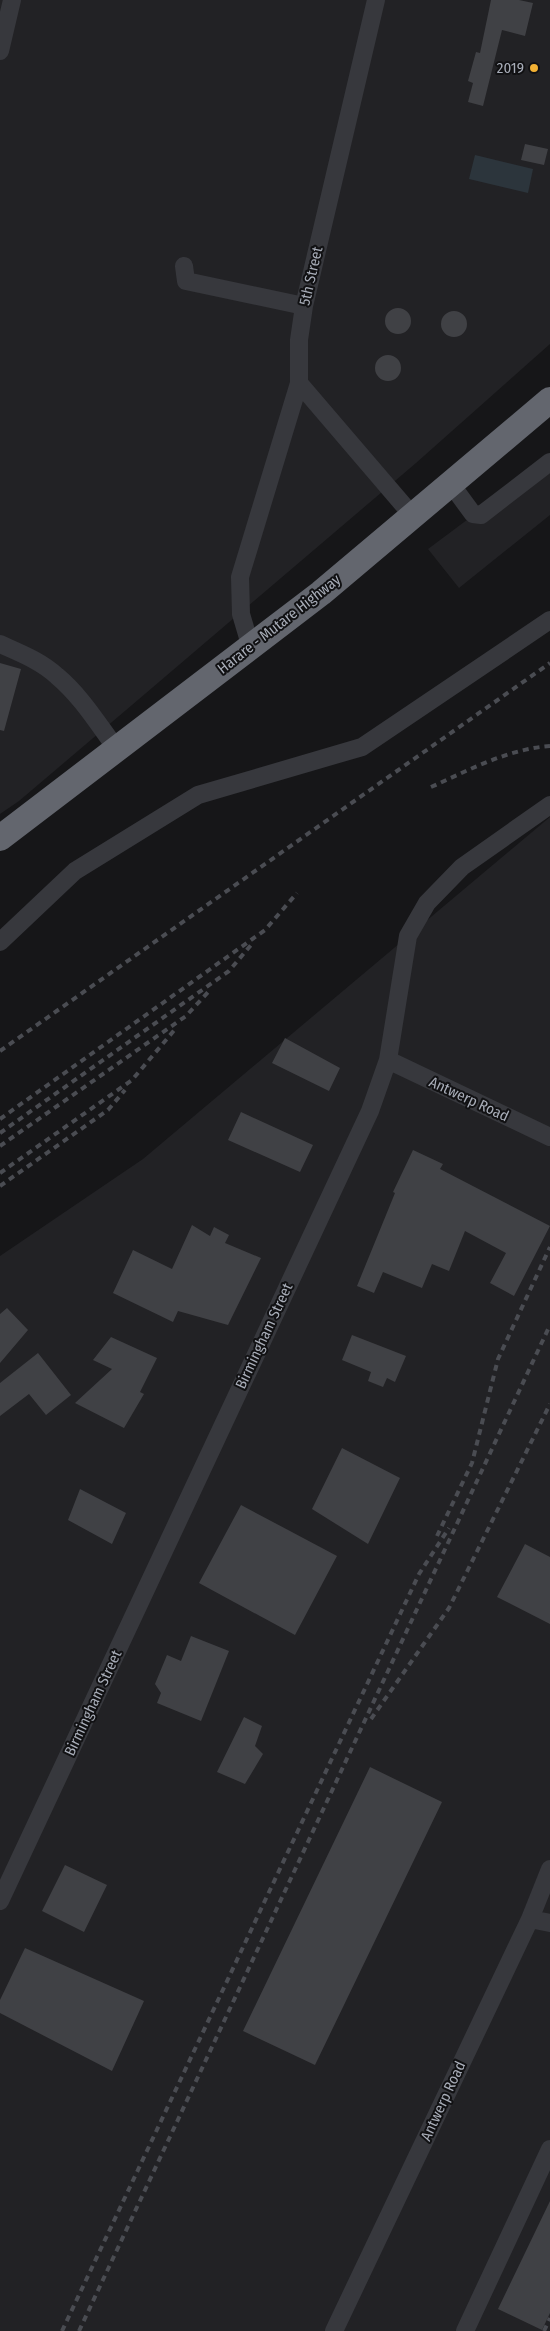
<svg xmlns="http://www.w3.org/2000/svg" width="550" height="2331" viewBox="0 0 550 2331" font-family="'Fira Sans Condensed',sans-serif">
<rect width="100%" height="100%" fill="#161618"/>
<path fill="#222225" d="M0 0H550V344L416 463 132 705 19 801 0 814Z
M550 458V515L459 588 428 549Z
M550 817V2331H0V1256L143 1159Z"/>
<path fill="#2c353c" d="M475 155 533 169 528 193 469 179Z"/>
<path fill="#404145" d="M491 0H519L533 3 525 36 502 30 483 106 468 102 473 83 468 81 476 52 480 53Z
M525 144 548 149 544 165 521 160Z
M385 321a13 13 0 1 1 26 0a13 13 0 1 1-26 0Z
M441 324a13 13 0 1 1 26 0a13 13 0 1 1-26 0Z
M375 368a13 13 0 1 1 26 0a13 13 0 1 1-26 0Z
M0 663 21 669 4 731 0 730Z
M285 1038 340 1068 329 1091 272 1063Z
M241 1112 313 1145 300 1172 228 1140Z
M413 1150 443 1164 440 1169 550 1226 514 1296 490 1283 506 1253 465 1231 449 1271 432 1264 422 1288 383 1272 374 1293 357 1286 395 1193 393 1192Z
M192 1225 210 1236 214 1227 229 1235 225 1243 261 1258 228 1325 178 1311 173 1322 113 1293 133 1250 172 1269Z
M7 1308 28 1330 0 1363V1314Z
M352 1335 406 1356 395 1382 387 1378 383 1387 368 1381 371 1372 342 1360Z
M111 1337 157 1358 140 1392 144 1394 124 1428 75 1403 112 1369 93 1360Z
M38 1353 71 1395 46 1415 29 1394 0 1416V1383Z
M342 1448 400 1478 368 1544 312 1509Z
M80 1489 126 1513 112 1544 68 1520Z
M241 1505 337 1556 295 1635 199 1583Z
M525 1544 550 1557V1624L497 1597Z
M191 1636 229 1651 201 1721 157 1703 161 1693 155 1684 167 1655 181 1661Z
M244 1717 262 1726 255 1746 263 1754 245 1784 217 1772Z
M370 1767 442 1802 315 2065 243 2031Z
M65 1865 107 1885 84 1932 42 1911Z
M25 1948 144 2001 112 2071 0 2013V2000Z
M550 2201V2313L542 2330 498 2309Z"/>
<g fill="none" stroke-linecap="round" stroke-linejoin="round">
<path stroke="#37383d" stroke-width="18" d="M376 0 304 306 299 340V383L412 515
M0 51 12 0
M184 266 186 281 304 306
M451 484 473 514 481 515 550 462
M0 644C20 653 41 661 57 676 81 696 98 724 116 748
M251 648 241 614 240 577 299 383
M0 942 75 871 198 795 362 747 550 620
M388 1060 550 1137
M0 1901 370 1111 388 1060 408 936 427 903 462 867 550 805
M530 1919 550 1923
M334 2331 530 1919 550 1869
M465 2331 550 2149"/>
<path stroke="#63666e" stroke-width="26" d="M0 838 321 593 550 400"/>
<path stroke="#4a4c52" stroke-width="4" stroke-dasharray="6 5" stroke-linecap="butt" d="M431 787C469 770 508 749 550 746
M0 1051 550 663
M0 1119 265 930 297 893
M0 1133 229 971 251 945
M0 1146 186 1016 211 989
M0 1173 132 1080 177 1027
M0 1186 108 1110 125 1090
M437 1536 472 1463 498 1359 550 1247
M371 1719 449 1608 550 1404
M62 2331 419 1574 449 1528
M79 2331 550 1325
M544 2331 550 2318"/>
</g>
<circle fill="#f2b134" stroke="#111113" stroke-width="2" cx="534" cy="68" r="5"/>
<g text-anchor="middle" dominant-baseline="central" stroke-width="4" stroke-linejoin="round" paint-order="stroke">
<g font-size="15" fill="#a8adb8" stroke="#111113" text-anchor="end">
<text x="524" y="68">2019</text>
</g>
<g font-size="15" fill="#a8adb8" stroke="#111113">
<text transform="translate(311 276) rotate(-77)">5th Street</text>
<text transform="translate(279 624) rotate(-38)">Harare - Mutare Highway</text>
<text transform="translate(469 1099) rotate(25)">Antwerp Road</text>
<text transform="translate(264 1336) rotate(-65)">Birmingham Street</text>
<text transform="translate(93 1703) rotate(-65)">Birmingham Street</text>
<text transform="translate(443 2101) rotate(-65)">Antwerp Road</text>
</g>
</g>
</svg>
